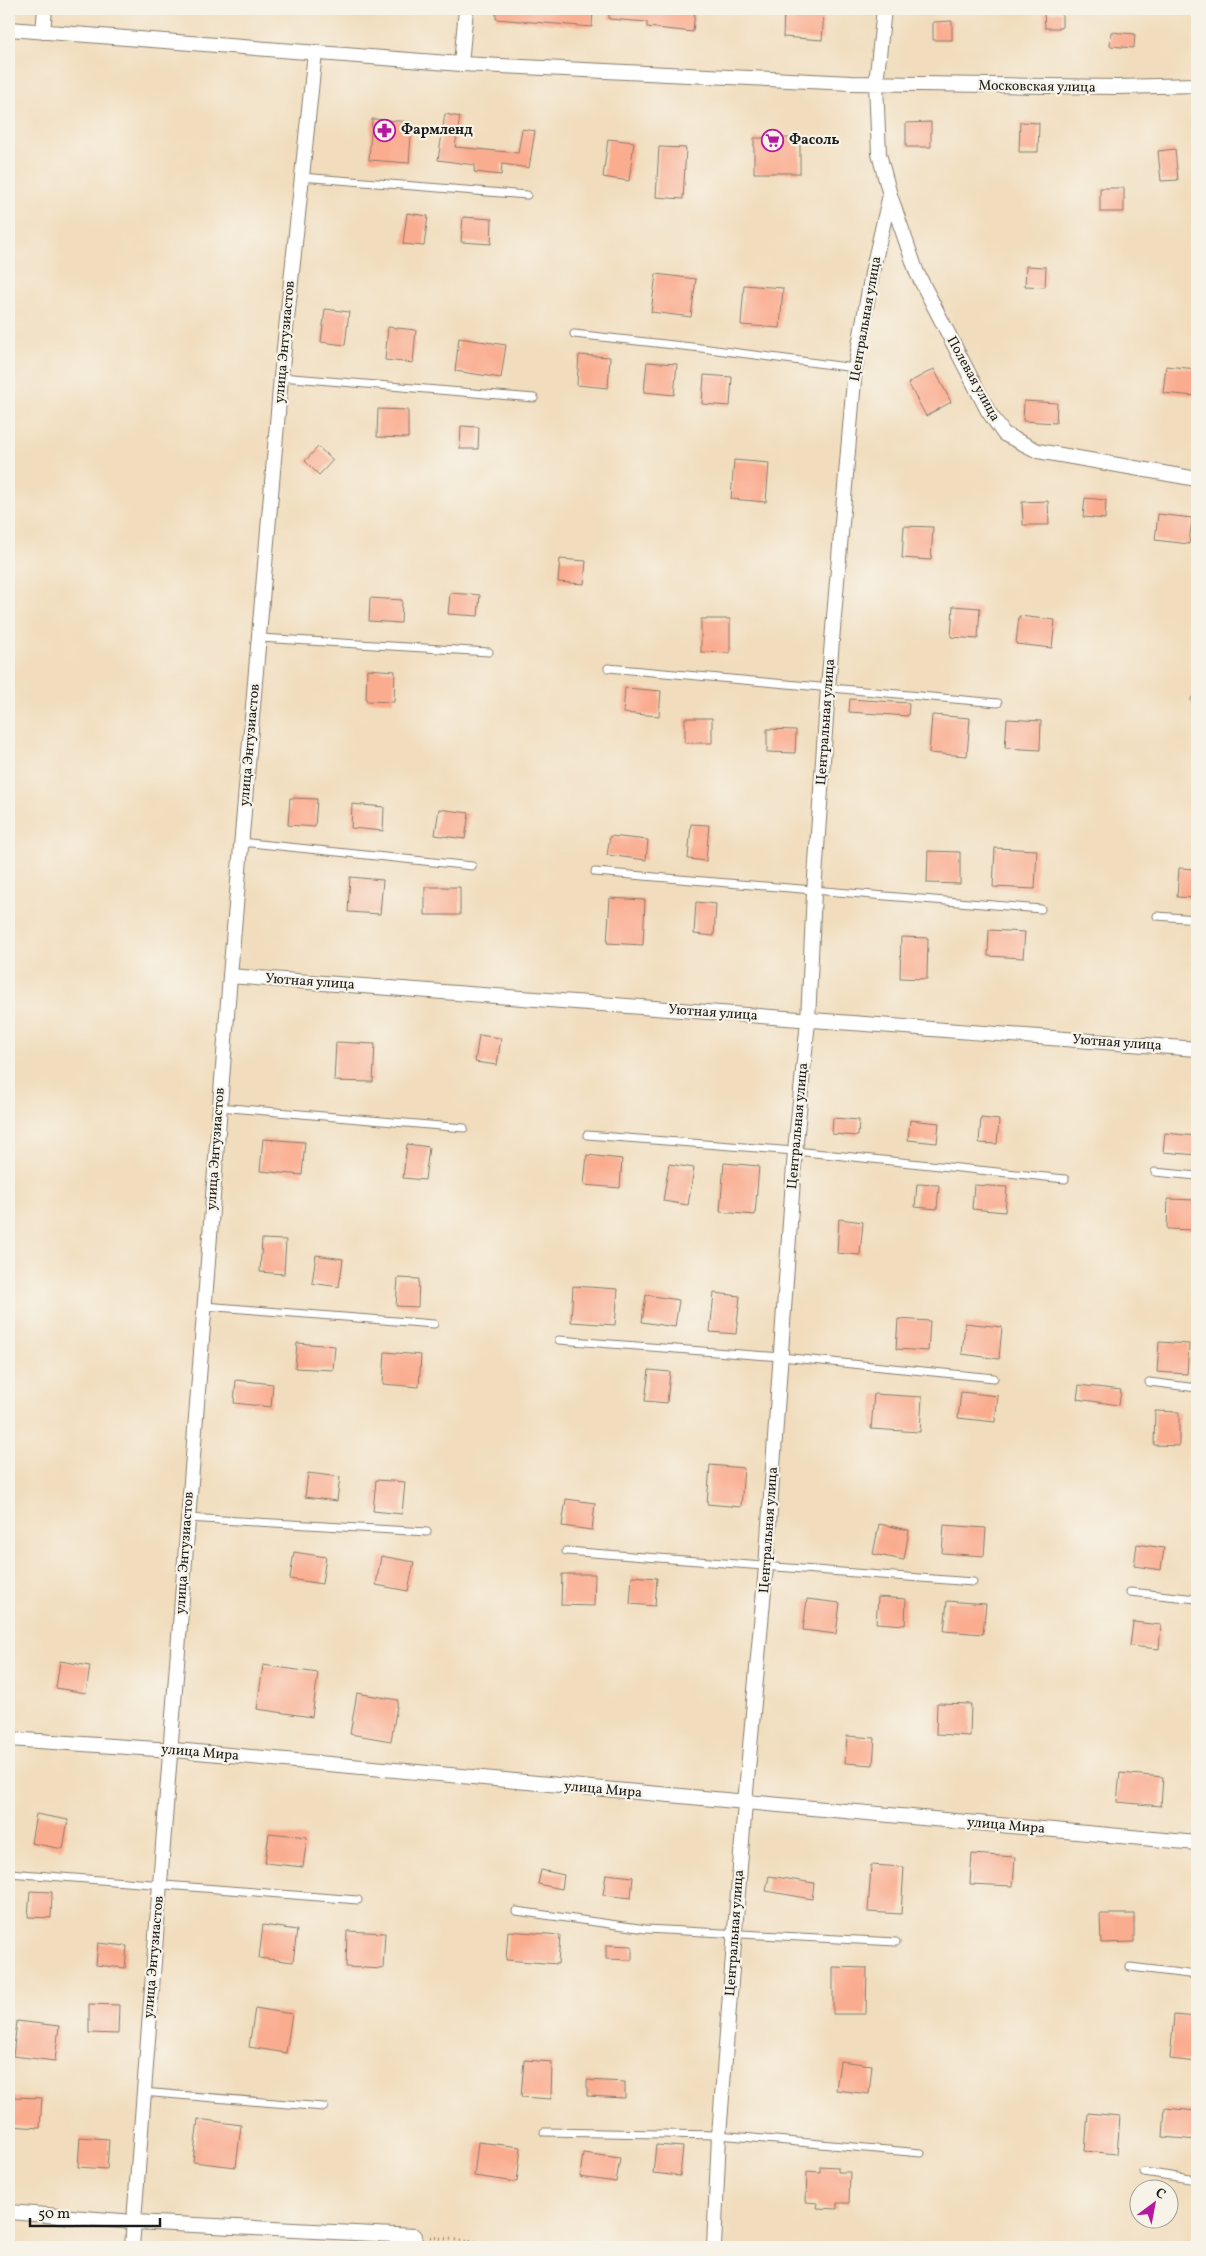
<svg xmlns="http://www.w3.org/2000/svg" width="1206" height="2256" viewBox="0 0 1206 2256" font-family="Vollkorn,serif">
<rect width="100%" height="100%" fill="#f7f3e8"/>
<filter id="ink" filterUnits="userSpaceOnUse"><feTurbulence type="fractalNoise" baseFrequency=".02" numOctaves="2"/><feDisplacementMap in="SourceGraphic" scale="10" xChannelSelector="R" yChannelSelector="G"/><feConvolveMatrix kernelMatrix="1 2 1 2 8 2 1 2 1" color-interpolation-filters="sRGB"/></filter>
<filter id="wash" filterUnits="userSpaceOnUse"><feTurbulence type="fractalNoise" baseFrequency=".0096" numOctaves="4" result="noise"/><feDisplacementMap in="SourceGraphic" scale="20" xChannelSelector="R" yChannelSelector="G"/><feGaussianBlur stdDeviation="1.12" result="paint"/><feColorMatrix in="noise" values="0 0 0 0 0 0 0 0 0 0 0 0 0 0 0 0 0 1.4 0 .05"/><feComposite in="paint" operator="in"/></filter>
<g filter="url(#wash)">
<rect width="100%" height="100%" fill="#f1ddbd"/>
<g id="blocks">
<path fill="#faac8f" d="M496 9H593L592 27 496 19Z
M609 9H695L693 32 647 27V22L609 19Z
M784 9H824L822 40 783 37Z
M1044 12H1062V28H1045Z
M952 21V40H933V22Z
M1111 32 1135 34 1134 48 1110 46Z
M445 114 460 117 455 147 518 153 522 129 535 131 529 168 502 164 501 175 474 172 475 165 438 160Z
M372 119 412 122 409 163 369 160Z
M931 122V147H906V123Z
M1020 122 1039 123 1038 152H1019Z
M754 138H800V173H754Z
M608 139 634 142 629 181 603 177Z
M659 147 686 148 683 199 656 197Z
M1175 149 1178 180 1161 181 1158 151Z
M1100 188H1124V212H1100Z
M407 213 428 216 424 246 403 244Z
M463 217 492 219 491 244 461 242Z
M1026 266 1046 267 1045 287 1025 286Z
M656 274 696 279 691 317 651 312Z
M744 285 783 288 780 328 741 325Z
M325 309 349 312 345 345 321 342Z
M388 327 416 330 413 363 385 360Z
M459 338 506 345 501 378 455 371Z
M579 355 610 357 608 388 577 385Z
M647 362 677 364 674 395 644 392Z
M1166 366 1197 369 1196 396 1163 393Z
M934 369 951 402 926 416 908 383Z
M704 375 732 377 730 406 702 404Z
M1024 401 1057 403 1056 423 1023 421Z
M378 409 408 410V438L377 437Z
M461 426 479 427 478 449H460Z
M318 447 333 460 319 475 305 461Z
M734 460 769 463 766 502 731 499Z
M1085 498 1106 500 1105 519 1083 517Z
M1048 501 1049 525H1023L1022 502Z
M1158 514 1192 518 1189 544 1155 540Z
M904 526 933 527 931 560 902 558Z
M560 559 586 561 584 584 558 582Z
M450 593 480 595 478 616 448 614Z
M370 598 402 600 401 623 369 621Z
M953 606 980 608 978 639 951 637Z
M1019 616 1055 620 1052 648 1016 644Z
M701 619H730V653L701 652Z
M367 669 395 671 394 702 366 701Z
M625 688 661 691 659 716 623 713Z
M850 699 909 703 908 716 849 712Z
M932 715 970 718 967 756 929 753Z
M685 718H712V743H685Z
M1007 719 1041 721 1040 750 1005 748Z
M767 729 796 730 795 753 767 752Z
M290 798 317 799 315 827 288 825Z
M352 804 384 807 383 831 351 828Z
M439 809 469 813 465 839 435 835Z
M691 824 709 825 706 861 688 859Z
M610 836 648 840 646 860 607 855Z
M995 848 1037 850 1035 889 993 887Z
M928 851 960 852V884L927 883Z
M1179 868 1197 869V898L1177 897Z
M350 877 383 880 380 914 348 912Z
M425 887H460V915H425Z
M610 898 645 900 643 945 607 943Z
M696 902 716 904 714 936 694 934Z
M989 930 1025 932 1023 958 988 956Z
M901 937 928 938 927 979 900 978Z
M479 1035 501 1038 497 1065 475 1062Z
M336 1042 375 1044 373 1082 334 1081Z
M833 1118 859 1120 858 1136 832 1134Z
M981 1118 999 1120 997 1144 979 1143Z
M910 1120 939 1123 937 1143 908 1140Z
M1165 1133 1197 1136V1155L1163 1152Z
M263 1139 305 1142 302 1175 260 1171Z
M407 1144 429 1147 425 1180 403 1178Z
M587 1155 622 1159 620 1188 584 1185Z
M724 1163 759 1166 755 1215 720 1212Z
M669 1164 694 1168 688 1205 663 1201Z
M917 1184 939 1185 937 1209 915 1207Z
M974 1185 1007 1187 1005 1212 972 1209Z
M1168 1199 1196 1200 1195 1230 1167 1229Z
M839 1219 863 1222 860 1255 837 1253Z
M262 1239 286 1240 284 1274 260 1272Z
M316 1255 343 1259 339 1287 312 1283Z
M398 1278 419 1279 418 1307 396 1306Z
M573 1286 618 1289 615 1325 571 1322Z
M714 1293 740 1296 736 1334 710 1332Z
M646 1295 679 1300 675 1327 642 1322Z
M898 1319 930 1321 928 1351 896 1349Z
M965 1323 1002 1327 999 1359 962 1354Z
M1159 1342 1189 1344 1187 1374 1157 1372Z
M297 1343 335 1346 333 1370 295 1368Z
M385 1352 421 1355 419 1387 383 1384Z
M649 1370 670 1372 667 1403 645 1401Z
M236 1380 273 1384 271 1407 234 1403Z
M1079 1385 1121 1390 1119 1405 1077 1399Z
M961 1392 998 1396 995 1422 958 1418Z
M874 1394 922 1397 920 1432 871 1429Z
M1155 1411 1179 1412V1446L1154 1445Z
M710 1465 744 1468 741 1507 707 1504Z
M308 1473 340 1477 337 1501 305 1497Z
M376 1480 405 1482 402 1514 373 1511Z
M566 1499 595 1503 592 1530 562 1526Z
M879 1524 909 1530 904 1560 873 1554Z
M944 1525 986 1528 984 1556 942 1553Z
M1137 1544 1164 1548 1161 1570 1134 1566Z
M294 1552 326 1557 322 1584 290 1579Z
M381 1556 414 1562 408 1591 376 1585Z
M562 1574H595L594 1606 561 1605Z
M632 1576 657 1578 655 1606 630 1604Z
M878 1597 906 1599 905 1625 876 1623Z
M807 1599 840 1603 836 1634 803 1630Z
M947 1601 986 1604 983 1634 944 1631Z
M1133 1622 1161 1625 1159 1649 1130 1646Z
M60 1661 90 1666 86 1693 56 1688Z
M263 1665 318 1673 312 1717 257 1709Z
M357 1693 398 1700 391 1741 350 1734Z
M937 1703 971 1704 970 1736 936 1734Z
M847 1736 875 1738 873 1765 845 1763Z
M1120 1773 1163 1777 1161 1806 1117 1802Z
M36 1814 68 1820 63 1849 31 1843Z
M269 1833 307 1837 303 1867 265 1863Z
M972 1854 1015 1857 1013 1886 970 1884Z
M871 1865 904 1867 901 1914 868 1912Z
M541 1870 564 1875 562 1889 538 1884Z
M606 1874 633 1877 631 1898 603 1895Z
M769 1876 814 1883 812 1899 766 1891Z
M30 1891 52 1892 51 1918 28 1917Z
M1100 1914H1134V1942L1101 1943Z
M263 1925 297 1930 293 1962 259 1958Z
M347 1931 385 1933 383 1969 346 1967Z
M508 1931 560 1935 558 1964 506 1960Z
M98 1943 127 1946 125 1968 96 1965Z
M606 1945 632 1946V1960L606 1959Z
M833 1967 867 1968 866 2014H833Z
M89 2004 119 2005 118 2034 89 2033Z
M255 2008 292 2014 286 2053 249 2047Z
M1174 2015 1197 2017V2062L1170 2059Z
M17 2021 59 2026 55 2061 13 2056Z
M524 2060 552 2062 551 2099 521 2097Z
M840 2061 872 2065 869 2094 836 2090Z
M587 2080 625 2082V2098L587 2096Z
M12 2097 42 2098 40 2128 10 2126Z
M1165 2108 1197 2111V2140L1163 2137Z
M1088 2113 1120 2116 1117 2154 1085 2151Z
M198 2119 241 2125 236 2167 193 2162Z
M80 2137 109 2139 107 2169 78 2167Z
M478 2142 521 2147 517 2182 474 2176Z
M656 2145 683 2147 680 2176 653 2173Z
M583 2153 620 2158 616 2182 580 2177Z
M820 2166 838 2167V2172H850L849 2203H837V2209L817 2208 818 2203 806 2202 807 2171 820 2172Z"/>
</g>
</g>
<g filter="url(#ink)">
<use href="#blocks" fill-opacity="0" stroke="#867c6c" stroke-width="1"/>
<g fill="none" stroke-linecap="round" stroke-linejoin="round">
<defs>
<path id="lane" d="M301 177 527 195
M574 334 701 348 855 368
M281 377 534 398
M260 638 489 652
M608 668 998 703
M1195 700H1197
M241 842 472 866
M595 872 1041 909
M1157 916 1197 919
M219 1107 464 1128
M587 1135 795 1151 1065 1179
M1155 1172 1197 1176
M204 1306 434 1324
M559 1340 781 1357 994 1378
M1149 1382 1197 1388
M187 1518 427 1532
M566 1551 973 1582
M1130 1592 1197 1599
M9 1873 358 1900
M516 1911 646 1929 896 1942
M1130 1967 1197 1975
M142 2092 324 2107
M544 2132 719 2135 921 2153
M1144 2172 1197 2180"/>
<path id="street" d="M884 9 876 84 879 154 890 195 917 273 988 411 1004 434 1038 451 1197 479
M9 29 461 64 851 83 1117 87 1197 85
M43 32 45 9
M461 64 466 9
M230 976 1197 1049
M9 1739 186 1751 1197 1843
M9 2212 134 2222 415 2236
M132 2247 230 976 281 377 315 52
M714 2247 719 2135 745 1803 766 1567 795 1151 808 1021 814 892 828 688 855 368 873 268 890 195"/>
</defs>
<use href="#lane" stroke="#867c6c" stroke-width="9"/>
<use href="#street" stroke="#867c6c" stroke-width="16"/>
<path stroke="#867c6c" stroke-width="3" stroke-dasharray="1 4" stroke-linecap="butt" d="M430 2237 521 2247"/>
<use href="#lane" stroke="#fff" stroke-width="7"/>
<use href="#street" stroke="#fff" stroke-width="14"/>
</g>
</g>
<defs>
<symbol id="pharmacy-ring" viewBox="-11 -11 22 22"><circle r="9.5" fill="#f7f3e8" stroke="#b5179e" stroke-width="1.5"/><path d="M-2-6h4v4h4v4h-4v4h-4v-4h-4v-4h4Z" fill="#b5179e"/></symbol>
<symbol id="supermarket-ring" viewBox="-11 -11 22 22"><circle r="9.5" fill="#f7f3e8" stroke="#b5179e" stroke-width="1.5"/><path d="M-6-5.5h2.5l.6 2H6L4.5 2H-2.5L-4.4-4H-6ZM-1.5 3.2a1.3 1.3 0 1 0 .1 0ZM3 3.2a1.3 1.3 0 1 0 .1 0Z" fill="#b5179e"/></symbol>
</defs>
<g fill-rule="evenodd">
<use href="#pharmacy-ring" x="372" y="118" width="25" height="25"/>
<use href="#supermarket-ring" x="760" y="128" width="25" height="25"/>
</g>
<g text-anchor="middle" dominant-baseline="central" stroke-width="4.5" stroke-linejoin="round" paint-order="stroke">
<g font-size="14" fill="#1c1c1c" stroke="#f7f3e8">
<text transform="translate(1037 87) rotate(1)">Московская улица</text>
<text transform="translate(866 319) rotate(-80)">Центральная улица</text>
<text transform="translate(285 342) rotate(-85)">улица Энтузиастов</text>
<text transform="translate(973 379) rotate(61)">Полевая улица</text>
<text transform="translate(826 722) rotate(-86)">Центральная улица</text>
<text transform="translate(250 745) rotate(-85)">улица Энтузиастов</text>
<text transform="translate(310 982) rotate(4)">Уютная улица</text>
<text transform="translate(713 1013) rotate(4)">Уютная улица</text>
<text transform="translate(1117 1043) rotate(4)">Уютная улица</text>
<text transform="translate(798 1126) rotate(-85)">Центральная улица</text>
<text transform="translate(216 1149) rotate(-86)">улица Энтузиастов</text>
<text transform="translate(769 1530) rotate(-86)">Центральная улица</text>
<text transform="translate(185 1553) rotate(-86)">улица Энтузиастов</text>
<text transform="translate(200 1753) rotate(5)">улица Мира</text>
<text transform="translate(603 1790) rotate(5)">улица Мира</text>
<text transform="translate(1006 1826) rotate(5)">улица Мира</text>
<text transform="translate(735 1933) rotate(-86)">Центральная улица</text>
<text transform="translate(154 1957) rotate(-85)">улица Энтузиастов</text>
</g>
<g font-size="14" font-weight="bold" fill="#1c1c1c" stroke="#f7f3e8" text-anchor="start">
<text x="401" y="130">Фармленд</text>
<text x="789" y="140">Фасоль</text>
</g>
</g>
<rect width="1206" height="2256" fill="none" stroke="#f7f3e8" stroke-width="30"/>
<g transform="translate(1154 2204) rotate(32)"><circle r="24" fill="#f7f3e8" stroke="#9f9d96"/>
<path d="M0-4L9 19L0 12L-9 19Z" fill="#b5179e"/>
<text y="-8" font-size="14" font-weight="bold" text-anchor="middle" fill="#1c1c1c">С</text>
</g>
<path d="M30 2218v8h130v-8" fill="none" stroke="#1c1c1c" stroke-width="2.5"/>
<text x="38" y="2218" font-size="15" fill="#1c1c1c" stroke="#f7f3e8" stroke-width="4" paint-order="stroke">50 m</text>
</svg>
